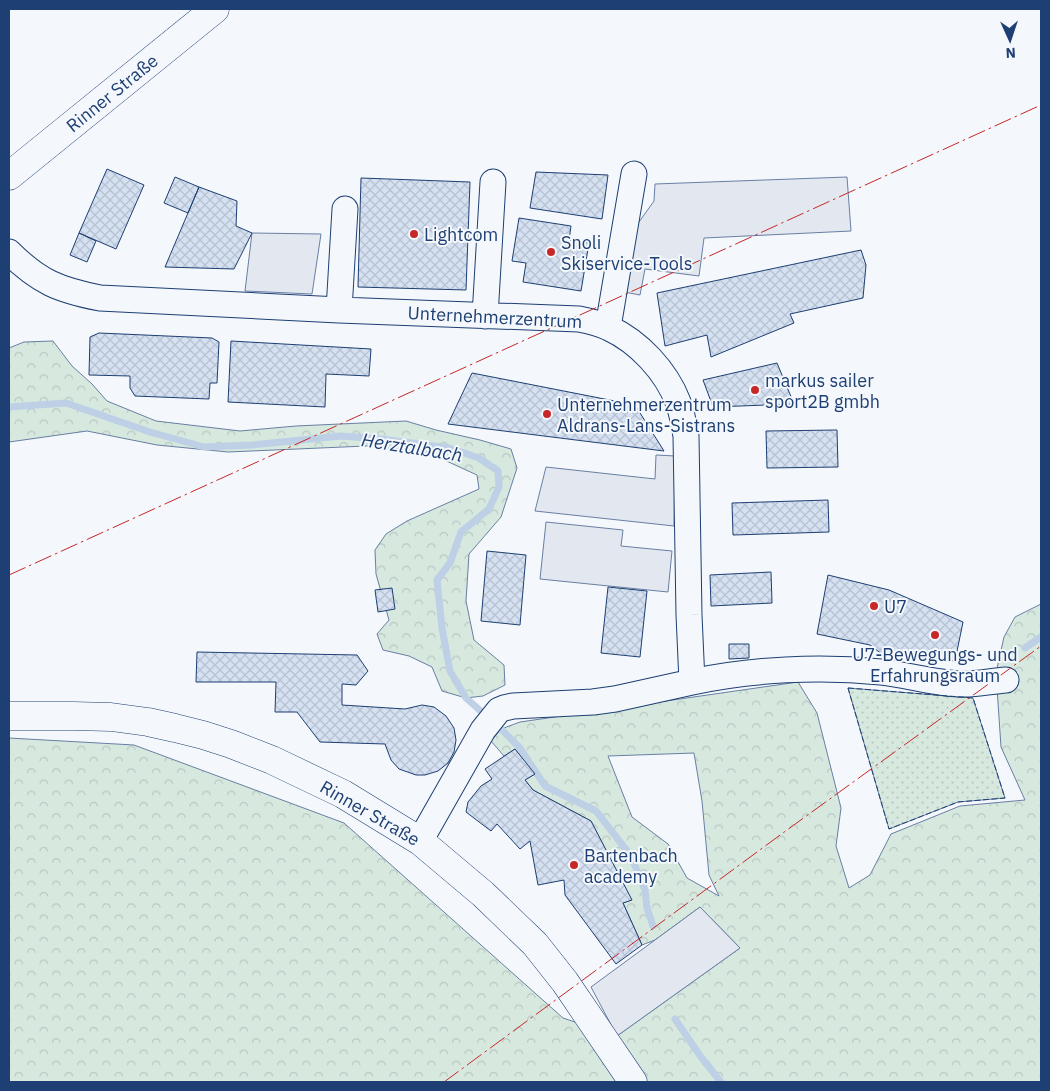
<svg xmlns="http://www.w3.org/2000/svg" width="1050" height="1091" viewBox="0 0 1050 1091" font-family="'IBM Plex Sans',sans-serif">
<defs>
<pattern id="forest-crowns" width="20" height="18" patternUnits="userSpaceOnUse" patternTransform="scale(1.25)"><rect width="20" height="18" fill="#d7e8df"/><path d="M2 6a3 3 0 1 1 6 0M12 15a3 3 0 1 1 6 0" fill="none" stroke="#b8c8c3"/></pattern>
<pattern id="park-dots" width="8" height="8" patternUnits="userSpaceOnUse" patternTransform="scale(1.25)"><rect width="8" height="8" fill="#d7e8df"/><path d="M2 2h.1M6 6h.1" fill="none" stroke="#b8c8c3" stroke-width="1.8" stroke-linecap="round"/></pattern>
<pattern id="building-cross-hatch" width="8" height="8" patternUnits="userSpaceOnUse" patternTransform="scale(1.25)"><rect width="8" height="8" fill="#d5e0f0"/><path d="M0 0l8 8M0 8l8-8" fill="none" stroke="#b6c1d1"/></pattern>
</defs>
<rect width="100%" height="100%" fill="#f4f7fb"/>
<path fill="url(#forest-crowns)" stroke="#687fa3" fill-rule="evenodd" d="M53 341 72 366 92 384 107 401 156 421 240 431 296 426 406 421 436 430 480 440 511 449 517 468 501 517 469 554 466 601 474 640 504 665 505 685 483 696 466 698 442 691 432 667 409 656 383 650 377 634 389 620 376 574 375 550 386 534 407 521 479 489 477 475 427 452 366 446 228 452 157 445 87 431 9 442V348L24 342Z
M1041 604V1082H9V738L134 745 344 823 563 1018 617 1036 740 948 700 907 655 940 642 945 623 903 631 900 591 821 533 790 525 780 535 774 515 749 504 756 491 741 501 729 520 722 798 682 817 713 841 808 836 846 849 888 870 875 891 834 960 806 1025 800 1001 747 996 673 1004 637 1015 617ZM694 753 702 801 709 875 719 896 687 878 668 844 632 817 608 756Z"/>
<path fill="url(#park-dots)" stroke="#687fa3" d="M848 688 973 698 1005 798 958 802 889 829Z"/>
<path fill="#e3e8f0" stroke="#687fa3" d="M847 177 851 231 704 238 699 276 645 269 640 295 614 290 634 229 654 201 655 184Z
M252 233 321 234 312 294 245 291Z
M656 455 675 456 674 526 535 511 546 467 655 479Z
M546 522 623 530 621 546 672 551 668 592 540 579Z
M700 907 740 948 617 1036 591 987Z"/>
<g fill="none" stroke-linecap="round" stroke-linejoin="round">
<path stroke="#bed0e5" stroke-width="7" d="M9 407 66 403 150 432 204 447 252 445 341 436 381 439 449 448 479 458 498 471 499 487 489 509 461 532 450 563 437 580 442 628 450 671 466 698 501 729 520 748 545 786 596 811 631 856 645 890 647 908 653 926
M1025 648 1041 637
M675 1019 701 1057 721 1082"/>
</g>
<path fill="url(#building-cross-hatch)" stroke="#1d3f73" d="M107 169 144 185 116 249 79 233Z
M536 172 608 175 602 219 530 208Z
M175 177 199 187 188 213 164 203Z
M361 178 470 182 466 290 358 287Z
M199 187 237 201 236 226 252 233 234 269 165 267Z
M519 218 571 226 569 240 589 243 581 291 523 282 526 263 512 261Z
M79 233 96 241 87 262 70 255Z
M861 250 866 265 863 298 790 314 794 323 711 357 707 335 665 346 657 293Z
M99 333 212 338 219 342 217 383H210L209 399 135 396 130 388V376L89 375 90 337Z
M231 341 371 349 369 376 326 374 325 407 228 402Z
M777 363 794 404 713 407 703 380Z
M472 373 635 405 664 451 448 424Z
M837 430 838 467 767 468 766 431Z
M828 500 829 532 733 535 732 503Z
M487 551 526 555 520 625 481 621Z
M771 572 772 603 711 606 710 575Z
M828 575 889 590 963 622 955 661 883 655 870 645 817 634Z
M608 587 647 591 640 657 601 653Z
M392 588 395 609 378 612 375 590Z
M729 644H749V658L729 659Z
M197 652 357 655 368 671 356 685 342 684V705L405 709 422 705 434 707 446 716 454 728 456 740 454 752 448 763 438 771 425 775H416L399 769 391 760 385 744 320 742 297 712H275L276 682H196Z
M515 749 535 774 525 780 533 790 591 821 632 900 623 903 642 945 616 964 565 895 564 880 538 885 530 841 520 849 497 824 491 831 466 812 468 802 481 786 492 779 485 769Z"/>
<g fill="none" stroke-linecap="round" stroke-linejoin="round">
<defs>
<path id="minor" d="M9 252C39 282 59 290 100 298L339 310 579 319C589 321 599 323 609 328 639 342 666 371 678 402 682 413 684 424 686 436L689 615 692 682 615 699 593 702 513 706 504 708 499 710 483 730 420 841
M339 310 345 209
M485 316 493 182
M608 327 634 174
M692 682C752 669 820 666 881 672 908 675 934 683 960 684 975 685 991 681 1006 680"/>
<path id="major" d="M9 176 215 9
M9 716H73L111 717 148 722 175 728 203 735 231 744 272 760 343 794 420 841 483 894 535 944 565 982 633 1082"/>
</defs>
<use href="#minor" stroke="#1d3f73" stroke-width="27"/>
<use href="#major" stroke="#1d3f73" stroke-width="29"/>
<use href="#minor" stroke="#f4f7fb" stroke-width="25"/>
<use href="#major" stroke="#f4f7fb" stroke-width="28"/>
<path stroke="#1d3f73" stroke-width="1" stroke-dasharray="6 2.5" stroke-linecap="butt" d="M848 688 973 698 1005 798 958 802 889 829Z"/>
<path stroke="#c62828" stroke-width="1" stroke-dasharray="18 4 2.5 4" stroke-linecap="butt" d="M9 575 1041 105
M444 1082 787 830 1041 646"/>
</g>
<g fill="#c62828" stroke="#f4f7fb" stroke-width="2">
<circle cx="414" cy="234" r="5"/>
<circle cx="551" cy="252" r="5"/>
<circle cx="755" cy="390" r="5"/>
<circle cx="547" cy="414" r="5"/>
<circle cx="874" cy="606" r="5"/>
<circle cx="935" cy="635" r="5"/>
<circle cx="574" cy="865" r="5"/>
</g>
<g text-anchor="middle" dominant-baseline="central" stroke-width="4" stroke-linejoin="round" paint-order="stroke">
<g font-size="18" fill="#1d3f73" stroke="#f4f7fb">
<text transform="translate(112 93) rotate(-39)">Rinner Straße</text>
<text transform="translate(495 317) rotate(3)">Unternehmerzentrum</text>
<text transform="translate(370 813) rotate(30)">Rinner Straße</text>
</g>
<g font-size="18" fill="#1d3f73" stroke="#f4f7fb" text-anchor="start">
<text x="424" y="234">Lightcom</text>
<text x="561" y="242">Snoli<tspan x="561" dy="21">Skiservice-Tools</tspan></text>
<text x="765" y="380">markus sailer<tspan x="765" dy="21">sport2B gmbh</tspan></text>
<text x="557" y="404">Unternehmerzentrum<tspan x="557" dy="21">Aldrans-Lans-Sistrans</tspan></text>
<text x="884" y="606">U7</text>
<text x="935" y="654" text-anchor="middle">U7-Bewegungs- und<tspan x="935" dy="21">Erfahrungsraum</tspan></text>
<text x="584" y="855">Bartenbach<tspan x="584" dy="21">academy</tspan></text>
</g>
<g font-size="19" font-style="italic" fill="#1d3f73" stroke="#f4f7fb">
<text transform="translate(412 447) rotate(9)">Herztalbach</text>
</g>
</g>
<rect width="1050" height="1091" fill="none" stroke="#1d3f73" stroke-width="20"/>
<g transform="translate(1010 40) rotate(177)" stroke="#f4f7fb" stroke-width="4" paint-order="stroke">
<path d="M0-4L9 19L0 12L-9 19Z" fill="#1d3f73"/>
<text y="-8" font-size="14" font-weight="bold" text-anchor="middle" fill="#1d3f73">N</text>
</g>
</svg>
